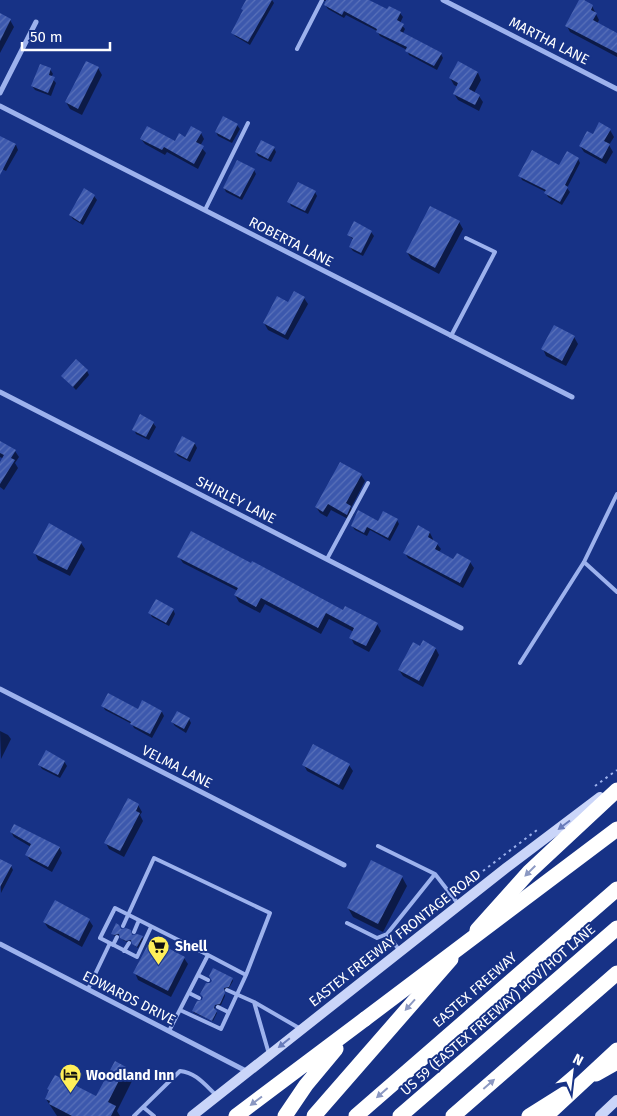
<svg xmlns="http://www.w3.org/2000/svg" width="617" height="1116" viewBox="0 0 617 1116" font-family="'Fira Sans',sans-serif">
<defs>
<pattern id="building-hatch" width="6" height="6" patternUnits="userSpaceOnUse" patternTransform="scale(1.25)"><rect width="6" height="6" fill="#3c58ad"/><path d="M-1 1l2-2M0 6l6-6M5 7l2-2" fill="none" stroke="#5971b9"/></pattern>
</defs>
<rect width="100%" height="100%" fill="#173286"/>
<path fill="#0007" d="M248 0H272L274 3 250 45 235 36 233 33Z
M320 0H367L388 11 400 13 403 17 400 23 405 29 403 33 441 54 443 58 437 70 409 55 407 50 380 36 377 31 346 15 344 18 328 9 325 5 327 1Z
M580 0 592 6 599 20 597 24 617 34V57L570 32 567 26Z
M0 15 10 20 14 27 0 53Z
M458 63 478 73 481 80 474 93 479 96 483 102 479 111 458 100 454 94 458 87 454 85 450 78Z
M98 68 102 75 82 115 70 109 66 102Z
M50 69 53 74 51 77 56 83 51 96 35 90 32 86Z
M237 125 240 129 232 143 218 136 216 132Z
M610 130 614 137 609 145 613 152 606 164 584 152 580 146 593 135Z
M201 133 204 139 200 146 206 153 198 169 167 152 165 155 145 144 141 139 175 143Z
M3 139 16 145 18 150 6 171 0 168V144Z
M274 148 276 152 271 162 258 156 256 152Z
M578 159 580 163 567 188 570 192 562 205 548 197 546 192 522 180 520 175 560 167Z
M254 170 256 174 242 200 226 192 224 188Z
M315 192 317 196 308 214 291 206 289 201Z
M94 196 97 200 83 225 73 219 70 215Z
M459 222 463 229 439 274 411 259 407 252Z
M371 232 374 236 363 256 353 251 350 247 354 240 348 235Z
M304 298 308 304 288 340 268 330 264 323 288 303Z
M555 327 574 337 578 344 566 366 546 356 543 349Z
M87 371 89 375 76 390 63 376Z
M153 423 156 427 149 440 136 434 134 429Z
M183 438 195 444 197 448 190 462 178 456 175 452Z
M0 443 15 451 19 457 15 463 18 468 4 490 0 487V464L4 459 0 457Z
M361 475 365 481 351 508 354 514 350 520 331 510 327 517 320 513 316 507Z
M397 520 399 524 390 541 370 530 367 536 355 530 352 526Z
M418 527 430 533 433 539 432 541 437 544 441 549 439 552 454 560 470 562 474 568 463 588 408 558 405 553Z
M81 543 85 549 70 576 38 560 35 553Z
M179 557 343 611 377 624 381 631 369 652 354 644 351 638 354 632 329 619 321 634 265 604 260 613 239 602 235 595 238 591 183 563Z
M173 609 175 614 169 626 152 617 150 613Z
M421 647 436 649 439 655 423 687 403 676 399 670Z
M103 706 162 712 164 716 152 738 134 728 132 724 105 710Z
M189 719 191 723 186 733 175 726 172 722Z
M0 731 8 735 11 739 1 759Z
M64 761 67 766 60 778 42 769 39 764Z
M304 765H349L353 771 343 790 307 771Z
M138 805 142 812 140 815 143 821 124 857 109 849 106 843Z
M11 832 59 847 62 853 52 872 30 860 27 855 31 847 14 837Z
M0 860 11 866 13 870 1 893Z
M402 877 407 886 383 932 353 917 348 908Z
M89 920 93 926 82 947 48 928 44 922Z
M121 930 132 937H142L143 939 138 948 135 946 132 941 127 942 123 940 121 935 115 936 112 934Z
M184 958 188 964 171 997 138 980 135 973Z
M232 979 233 981 229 988 224 990 225 996 221 1005 215 1006V1010L217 1013 213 1021 194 1013 193 1011 203 1001 204 998Z
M125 1068 132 1081 117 1111 120 1116H57L46 1099 97 1098Z"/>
<path fill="url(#building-hatch)" d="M246 0H272L248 42 231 33 243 10 241 9Z
M326 0H369L387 9 389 6 401 12 397 20 404 24 400 31 442 53 434 66 405 51 407 47 376 32 377 29 344 11 342 15 324 5Z
M579 0H584L593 5 591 10 597 13 593 20 617 33V53L565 26Z
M0 13 11 19 0 41Z
M86 61 99 67 78 109 65 102Z
M458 61 478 72 469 89 480 95 475 105 453 94 458 83 449 78Z
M40 64 51 68 49 75 55 77 48 93 31 86Z
M223 116 238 124 230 140 215 132Z
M599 122 611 129 604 141 610 144 602 159 579 146 587 131 593 134Z
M147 126 175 141 179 133 185 137 191 126 202 132 196 142 204 146 194 164 164 147 162 150 140 139Z
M0 136 16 144 0 175Z
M261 140 275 147 268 159 255 152Z
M532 150 559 165 567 151 579 158 565 185 568 187 560 202 544 193 546 190 518 176Z
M237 160 255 169 240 197 223 188Z
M298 182 316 191 305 211 287 202Z
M84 188 95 195 80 222 69 215Z
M430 206 460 221 435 268 406 252Z
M354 221 372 231 361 253 349 247 353 238 347 235Z
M294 291 305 297 285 335 263 323 277 296 288 302Z
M554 325 575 336 562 361 541 349Z
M76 359 88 370 73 387 61 376Z
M140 414 154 422 146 437 132 430Z
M182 436 195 443 187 459 174 452Z
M0 441 16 450 11 458 15 460 0 484V462L4 455 0 453Z
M340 462 362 474 346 503 351 506 347 515 328 504 323 512 315 507Z
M358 510 378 521 383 511 398 519 388 538 367 527 364 533 351 526Z
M49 523 82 542 67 570 33 553Z
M418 525 430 532 428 537 438 543 435 549 453 559 457 553 471 561 460 583 403 553Z
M191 531 251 563 252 561 343 610 345 606 378 623 366 646 349 638 354 628 326 613 318 628 261 598 256 607 234 595 238 588 177 557Z
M156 599 174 609 166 623 148 613Z
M423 640 436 648 419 681 398 670 413 642 420 646Z
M108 693 138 709 142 700 162 711 150 734 130 724 131 722 101 706Z
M177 711 190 718 184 729 171 722Z
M313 744 350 764 339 785 302 765Z
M46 750 65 761 58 775 38 765Z
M128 798 139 804 136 811 140 813 120 851 104 843Z
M14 824 60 847 48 867 25 855 31 844 10 832Z
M0 859 12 865 0 887Z
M371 860 403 876 378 924 347 908Z
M55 900 90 919 79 941 43 922Z
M116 923 119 925 121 929 126 928 131 930 132 935 137 934 143 936 137 947 132 944 131 940 126 941 120 938 119 934 114 935 111 934Z
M151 939 185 957 168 991 133 973Z
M213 968 233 978 229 987 224 988 225 993 220 1004 215 1005 214 1008 217 1011 212 1021 192 1011 197 1001 202 1000 203 997 200 994 206 983H210L212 981 209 976Z
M115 1061 126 1067 108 1102 116 1106 111 1116H72L49 1104 50 1101 45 1099 49 1090 47 1089 55 1075 96 1096Z"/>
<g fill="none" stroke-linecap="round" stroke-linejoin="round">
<path stroke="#9db2ed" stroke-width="2" stroke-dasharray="2.5 4" stroke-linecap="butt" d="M595 786 617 770
M483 871 537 830
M465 881 478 875"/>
<path stroke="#9db2ed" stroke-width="4" d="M297 49 322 0
M205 210 248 123
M451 336 495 252 466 238
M327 559 368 483
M584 562 617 592
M520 663 584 562 617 494
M378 846 435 874 459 905
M347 923 377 938 387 934 400 951
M123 926 154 858 270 913 246 975 221 1029 180 1010
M151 927 137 957 100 938 115 908 208 955
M134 932 139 920
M387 934 435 874
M113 945 117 937
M124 951 129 943
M198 975 208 980
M88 989 110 943
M227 990 254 1002 299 1028
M189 993 199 998
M254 1002 269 1054
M218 1007 228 1012
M169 1031 208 955 246 975
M143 1107 154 1116
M134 1116 180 1071C197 1073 205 1085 217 1096"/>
<path stroke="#9db2ed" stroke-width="5" d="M443 0 617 89
M0 93 36 22
M0 106 572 397
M0 392 461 628
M0 689 344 865
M0 944 248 1072"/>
<path stroke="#cad5f9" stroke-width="10" d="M192 1116 506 868 600 797
M600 1116 617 1100"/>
<path stroke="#fff" stroke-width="15" d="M477 930 529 872 617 790
M596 1074 617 1062
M236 1116 365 1019
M285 1116 306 1085 336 1049
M314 1116 451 959
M356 1116 617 889
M400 1116 617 928
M453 1116 617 973
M529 1116 564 1094"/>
<path stroke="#fff" stroke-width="15" d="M365 1019 617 829
M546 1116 617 1050"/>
</g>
<defs><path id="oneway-solid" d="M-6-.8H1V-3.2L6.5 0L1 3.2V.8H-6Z" transform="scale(1.25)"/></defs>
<g fill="#687bba">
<use href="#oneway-solid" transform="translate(564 825) rotate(143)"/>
<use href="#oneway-solid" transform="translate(284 1043) rotate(141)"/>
</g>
<g fill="#8b98c2">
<use href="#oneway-solid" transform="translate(530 871) rotate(135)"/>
<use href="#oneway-solid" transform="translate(410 1005) rotate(132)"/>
<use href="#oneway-solid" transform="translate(489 1084) rotate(-41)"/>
<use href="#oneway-solid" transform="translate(382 1093) rotate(139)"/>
<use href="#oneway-solid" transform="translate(256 1101) rotate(143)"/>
</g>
<defs>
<symbol id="supermarket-pin" viewBox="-11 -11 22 30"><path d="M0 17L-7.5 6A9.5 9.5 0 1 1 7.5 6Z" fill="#ffef59" stroke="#173286"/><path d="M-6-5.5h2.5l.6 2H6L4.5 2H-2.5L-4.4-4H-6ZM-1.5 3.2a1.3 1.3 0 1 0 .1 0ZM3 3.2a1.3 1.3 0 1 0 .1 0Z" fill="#111"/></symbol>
<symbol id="hotel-pin" viewBox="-11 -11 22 30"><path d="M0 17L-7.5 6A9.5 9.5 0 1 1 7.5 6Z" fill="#ffef59" stroke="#173286"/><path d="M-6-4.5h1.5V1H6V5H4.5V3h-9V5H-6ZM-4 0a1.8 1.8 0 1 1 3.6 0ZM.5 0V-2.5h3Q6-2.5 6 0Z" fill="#111"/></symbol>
</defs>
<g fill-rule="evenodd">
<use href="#supermarket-pin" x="146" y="934" width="25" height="34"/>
<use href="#hotel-pin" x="58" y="1062" width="25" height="34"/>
</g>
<g text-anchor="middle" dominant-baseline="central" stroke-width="4" stroke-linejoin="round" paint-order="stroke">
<g font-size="14" fill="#fff" stroke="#173286">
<text transform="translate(549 41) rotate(27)">MARTHA LANE</text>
<text transform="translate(291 242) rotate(27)">ROBERTA LANE</text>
<text transform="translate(236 500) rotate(27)">SHIRLEY LANE</text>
<text transform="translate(177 767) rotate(27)">VELMA LANE</text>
<text transform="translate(395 938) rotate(-38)">EASTEX FREEWAY FRONTAGE ROAD</text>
<text transform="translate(475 990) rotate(-41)">EASTEX FREEWAY</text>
<text transform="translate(129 998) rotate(27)">EDWARDS DRIVE</text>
<text transform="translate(498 1010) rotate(-41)">US 59 (EASTEX FREEWAY) HOV/HOT LANE</text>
</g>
<g font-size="14" font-weight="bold" fill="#fff" stroke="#173286" text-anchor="start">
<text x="175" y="946">Shell</text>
<text x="86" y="1075">Woodland Inn</text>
</g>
</g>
<g transform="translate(572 1071) rotate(28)" stroke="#173286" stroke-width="4" paint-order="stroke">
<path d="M0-4L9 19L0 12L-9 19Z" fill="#ffffff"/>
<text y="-8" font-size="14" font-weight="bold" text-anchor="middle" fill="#ffffff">N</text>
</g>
<path d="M22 42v8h88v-8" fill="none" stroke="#ffffff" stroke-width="2.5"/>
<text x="30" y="42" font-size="15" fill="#ffffff" stroke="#173286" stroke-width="4" paint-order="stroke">50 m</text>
</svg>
